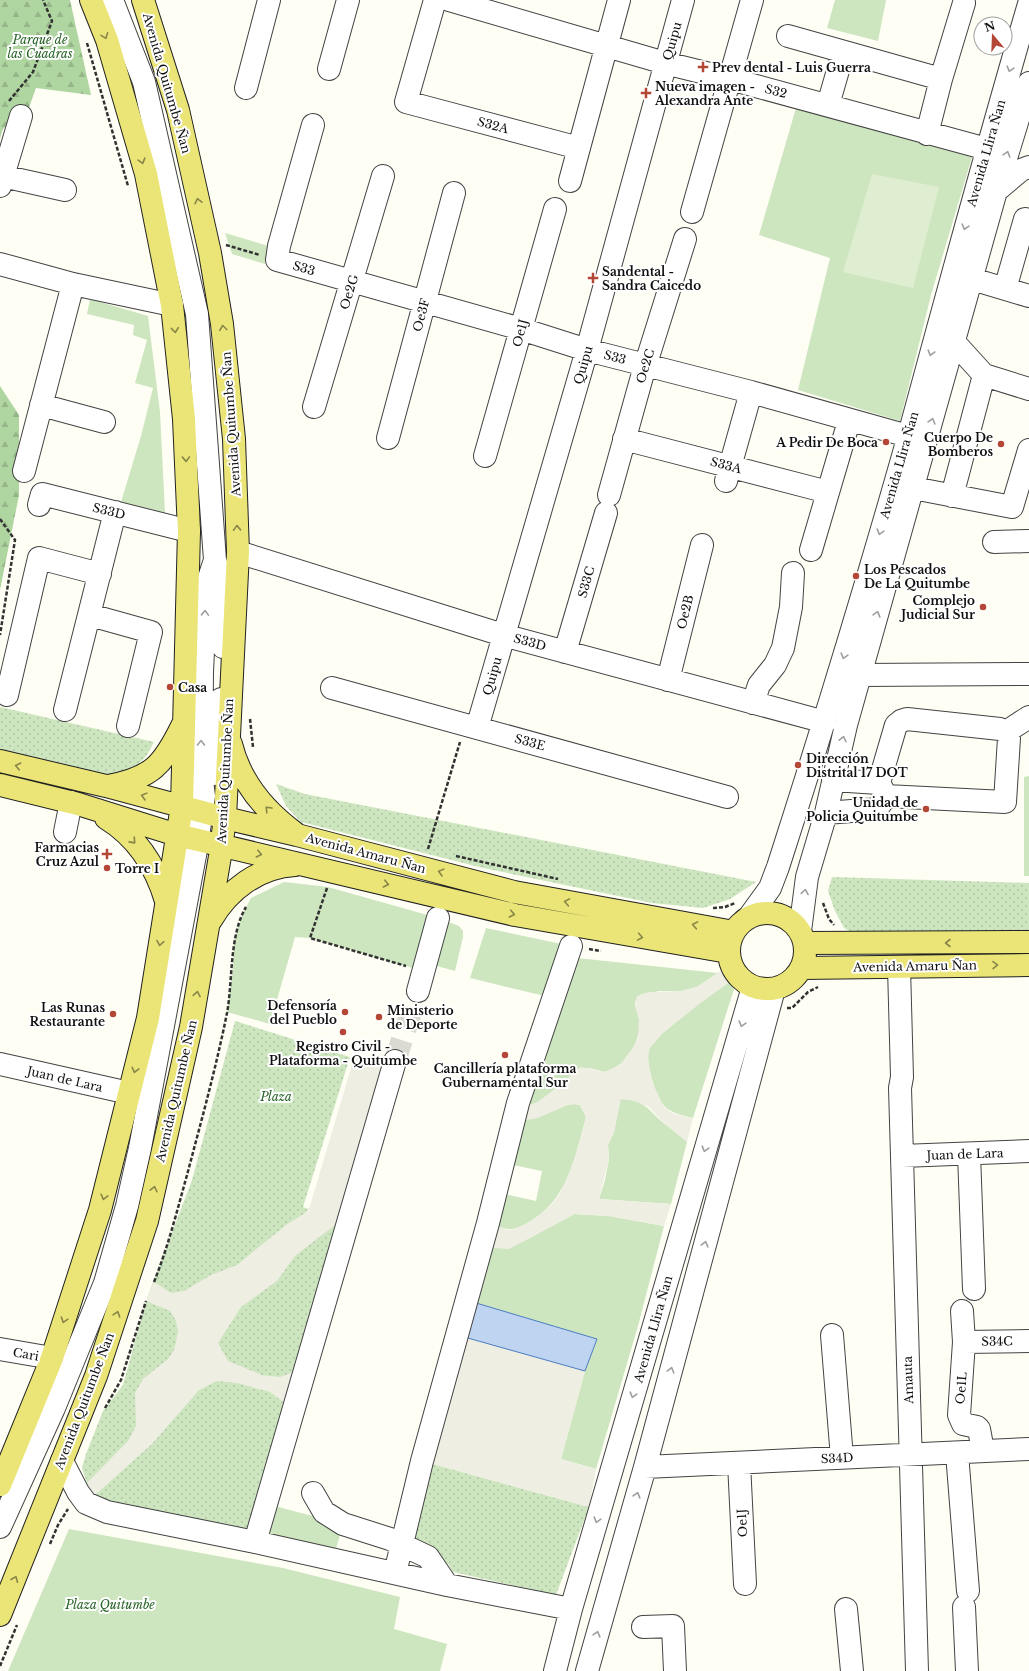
<svg xmlns="http://www.w3.org/2000/svg" width="1029" height="1671" viewBox="0 0 1029 1671" font-family="'Libre Baskerville',serif">
<defs>
<pattern id="grass-dots" width="8" height="8" patternUnits="userSpaceOnUse"><rect width="8" height="8" fill="#cde6c0"/><path d="M2 2h.1M6 6h.1" fill="none" stroke="#afc4a4" stroke-width="1.8" stroke-linecap="round"/></pattern>
<pattern id="forest-firs" width="22" height="20" patternUnits="userSpaceOnUse"><rect width="22" height="20" fill="#afd5a1"/><path d="M5 1l3.5 6h-7zM16 11l3.5 6h-7z" fill="#96b68a"/></pattern>
</defs>
<rect width="100%" height="100%" fill="#fefef4"/>
<path fill="url(#grass-dots)" d="M0 707 154 742 147 755 134 769 108 775 0 751Z
M276 784 305 794 756 882 730 899 703 908 652 903 483 868 301 822 286 806Z
M832 877 1029 883V933L852 932 844 928 835 911 828 891Z
M235 1021 350 1057 303 1207 343 1222 258 1533 122 1507 95 1495 87 1483 82 1468 86 1454 103 1411 123 1385 146 1301 192 1180Z
M422 1461 589 1507 556 1595 453 1572 448 1564 403 1536Z"/>
<path fill="url(#forest-firs)" d="M0 0H70L91 95 36 88 27 113H14L2 131 0 139Z
M0 386 19 415V495L0 590Z"/>
<path fill="#cde6c0" d="M835 0H886L878 41 827 28Z
M796 108 972 157 931 295 900 421 798 390 830 258 759 235Z
M225 233 272 247 265 264 232 254Z
M90 299 148 316 160 412 165 513 121 502 141 436 153 388 135 383 147 340 133 335 134 325 87 314Z
M1029 776V876H1024V777Z
M284 882 328 887 438 918 459 926 463 931V937L455 971 426 963 423 971 310 938 295 937 270 1024 227 1012 233 970 234 940 244 911 251 898Z
M486 928 571 946 568 957 718 973 697 987 681 991H658L635 1001C635 1008 638 1012 639 1019 642 1033 632 1057 619 1065 615 1068 610 1070 605 1072L589 1068 574 1071 567 1080 538 1102 533 1104 518 1103 553 998 470 978Z
M731 981 735 986 693 1118C670 1112 662 1111 654 1086 651 1077 646 1058 649 1050 656 1032 714 993 731 981Z
M620 1099C647 1100 647 1110 665 1124 673 1130 680 1135 687 1142L671 1204 599 1199 605 1180 609 1159 608 1145 614 1132Z
M574 1104 580 1105 586 1117C576 1156 567 1201 529 1222 524 1225 515 1230 509 1229 502 1229 494 1225 488 1223L496 1192 536 1201 542 1171 503 1163 514 1119 537 1118 567 1105Z
M574 1214 609 1216 664 1226 638 1326 596 1469 561 1459 585 1371 597 1339 466 1300 481 1247 522 1242Z
M267 1504 343 1524 336 1549 258 1533Z
M69 1529 283 1568 400 1597 394 1629 447 1644 440 1671H8Z"/>
<path fill="#dfeed1" d="M872 174 939 187 913 288 843 272Z"/>
<path fill="#efeee2" d="M723 969 731 981 703 1001 663 1033 649 1049 648 1061 653 1084 664 1107 672 1113 693 1118 687 1142 666 1125 649 1107 632 1100 621 1099 614 1132 608 1145 609 1159 599 1199 671 1204 664 1226 609 1216 575 1214 509 1249 481 1247 488 1223 509 1230 522 1226 536 1218 550 1206 559 1195 567 1178 574 1160 586 1117 580 1105 574 1104 567 1105 537 1118 520 1121 518 1103 533 1104 538 1102 567 1080 574 1071 581 1067 605 1072 620 1065 634 1046 638 1039 639 1019 635 1006 637 996 642 994 650 992 681 991 697 987Z
M354 1058 394 1070 350 1219 335 1225 295 1256 277 1281 241 1307 218 1343 228 1361 262 1375 280 1377 307 1367 294 1410 270 1392 237 1383 217 1381 199 1390 152 1444 95 1495 87 1483 128 1441 136 1426 135 1393 143 1379 168 1359 174 1350 178 1332 176 1321 170 1311 146 1301 154 1282 171 1293 184 1291 211 1275 237 1265 286 1225 305 1213 310 1206Z
M457 1335 585 1371 561 1459 596 1469 589 1507 422 1461Z"/>
<path fill="#bed4f1" stroke="#4b7cc1" d="M466 1300 597 1339 585 1371 457 1335Z"/>
<g fill="none" stroke-linecap="round" stroke-linejoin="round">
<path stroke="#dadad2" stroke-width="22" stroke-dasharray="22 11" stroke-linecap="butt" d="M395 1061 418 991"/>
<defs>
<path id="minor" d="M112 0 144 82 197 314 215 560 224 587 223 647
M435 0 406 102 579 148
M449 0 665 63 730 79 987 149
M788 36 941 79
M329 69 348 0
M246 88 269 0
M828 105 843 53
M313 125 279 246 277 260 521 329 587 350 751 392 908 436
M927 134 941 79 964 3
M2 176 65 190
M570 181 619 0
M0 186 21 116
M996 191 1021 170 1029 167
M692 212 752 0
M0 264 73 284 172 305
M972 279 1029 296
M1005 289 1025 219 1029 220
M954 342 984 375
M41 405 104 422
M314 407 383 176
M388 438 454 193
M624 439 828 492
M485 456 555 209
M24 471 73 284
M726 481 751 392
M900 484 913 488 1012 507 1029 450
M609 495 643 373 685 239
M952 496 984 375 1029 389
M39 505 42 494 189 531
M994 542 1029 541
M811 550 849 421
M238 552 503 635 825 722
M90 615 151 632 128 726
M565 652 606 513
M860 675 1029 674
M668 680 702 545
M332 688 727 797
M7 695 39 558 100 574
M753 703 759 685 775 665 783 648 791 607 793 573
M65 710 115 512
M477 728 587 350 683 0
M1006 732 1029 717
M214 774 221 699
M833 780 879 783 886 796
M879 783 896 725 901 721 907 719 1000 729 1006 732 1009 738 1005 802 886 796
M826 813 877 809 886 796
M65 832 71 802
M749 917 770 888 778 867C824 724 868 580 909 435 948 291 987 147 1029 4
M800 931 807 877 826 813 846 725 996 191 1029 83
M899 967 902 1077 900 1088 917 1671
M418 991 438 918
M0 1064 129 1093
M969 1154 974 1289
M902 1156 1029 1151
M962 1311 964 1342 959 1415 963 1424 977 1427 979 1429 983 1451
M832 1335 842 1458
M964 1342 1029 1341
M0 1349 52 1358
M957 1453 968 1591
M62 1461 78 1492 86 1503 107 1512 255 1542 447 1585 571 1609
M739 1463 745 1584
M645 1467 1029 1449
M313 1493 324 1512 343 1524 390 1539 428 1557 447 1585
M0 1527 54 1408 105 1283 127 1206 140 1148 196 850 204 796 201 773 202 672 206 587 215 560
M255 1542 395 1061
M395 1573 422 1461 488 1223 518 1103 571 946
M964 1607 967 1671
M846 1609 852 1671
M643 1627 673 1626 675 1671
M555 1671 571 1609 753 987
M587 1671 645 1467 774 989"/>
<path id="major" d="M231 744C240 781 265 811 295 833
M0 761 106 786 225 818 297 835 514 892 734 932
M0 785 78 804 177 835 515 915 728 952
M108 786C152 778 163 765 182 726
M106 818C137 837 156 867 166 901
M729 951a38 38 0 1 1 76 0a38 38 0 1 1-76 0Z
M211 920C229 889 259 867 295 865
M805 943 1029 942
M802 968 1029 965
M0 1485 52 1358 100 1210 148 1018 182 806 189 531 184 419 172 305 146 174 107 40 91 0
M0 1615 96 1376 147 1221 191 1027 220 856 225 818 238 552 234 439 222 324 210 253 178 110 143 0"/>
</defs>
<use href="#minor" stroke="#434343" stroke-width="24"/>
<use href="#major" stroke="#212121" stroke-width="24"/>
<path stroke="#323232" stroke-width="2.5" stroke-dasharray="4 2" stroke-linecap="butt" d="M87 43 128 186
M9 101 33 72 52 21 43 0
M226 245 260 255
M0 519 15 540 0 635
M250 719 253 747
M428 849 460 742
M456 856 558 879
M327 888 310 938 406 966
M823 903 829 919 834 925
M713 908 725 907 735 903
M589 949 601 951
M787 1008H792L808 992 818 987
M154 1282C168 1247 177 1211 187 1175 201 1122 216 1068 227 1013 233 980 229 936 246 907
M105 1408 121 1380 146 1301
M50 1544 58 1525 68 1509
M0 1666 17 1625"/>
<use href="#minor" stroke="#fff" stroke-width="22"/>
<use href="#major" stroke="#ebe577" stroke-width="22"/>
</g>
<defs><path id="oneway-chevron" d="M-2-3.5L2.5 0L-2 3.5" fill="none" stroke-width="1.6" stroke-linecap="round" stroke-linejoin="round"/></defs>
<g stroke="#888549">
<use href="#oneway-chevron" transform="translate(105 36) rotate(69)"/>
<use href="#oneway-chevron" transform="translate(142 161) rotate(74)"/>
<use href="#oneway-chevron" transform="translate(198 201) rotate(-103)"/>
<use href="#oneway-chevron" transform="translate(223 328) rotate(-97)"/>
<use href="#oneway-chevron" transform="translate(175 330) rotate(84)"/>
<use href="#oneway-chevron" transform="translate(186 459) rotate(88)"/>
<use href="#oneway-chevron" transform="translate(237 528) rotate(-92)"/>
<use href="#oneway-chevron" transform="translate(18 766) rotate(-167)"/>
<use href="#oneway-chevron" transform="translate(144 796) rotate(-165)"/>
<use href="#oneway-chevron" transform="translate(268 809) rotate(-133)"/>
<use href="#oneway-chevron" transform="translate(133 841) rotate(48)"/>
<use href="#oneway-chevron" transform="translate(259 854) rotate(13)"/>
<use href="#oneway-chevron" transform="translate(441 872) rotate(-165)"/>
<use href="#oneway-chevron" transform="translate(386 884) rotate(13)"/>
<use href="#oneway-chevron" transform="translate(567 902) rotate(-170)"/>
<use href="#oneway-chevron" transform="translate(512 914) rotate(12)"/>
<use href="#oneway-chevron" transform="translate(695 925) rotate(-170)"/>
<use href="#oneway-chevron" transform="translate(640 937) rotate(10)"/>
<use href="#oneway-chevron" transform="translate(160 943) rotate(99)"/>
<use href="#oneway-chevron" transform="translate(948 943) rotate(180)"/>
<use href="#oneway-chevron" transform="translate(995 965) rotate(-1)"/>
<use href="#oneway-chevron" transform="translate(197 994) rotate(-80)"/>
<use href="#oneway-chevron" transform="translate(135 1070) rotate(104)"/>
<use href="#oneway-chevron" transform="translate(154 1189) rotate(-77)"/>
<use href="#oneway-chevron" transform="translate(104 1197) rotate(104)"/>
<use href="#oneway-chevron" transform="translate(117 1314) rotate(-72)"/>
<use href="#oneway-chevron" transform="translate(64 1320) rotate(108)"/>
<use href="#oneway-chevron" transform="translate(15 1579) rotate(-68)"/>
</g>
<g stroke="#9f9f9f">
<use href="#oneway-chevron" transform="translate(1010 69) rotate(106)"/>
<use href="#oneway-chevron" transform="translate(1007 154) rotate(-73)"/>
<use href="#oneway-chevron" transform="translate(965 227) rotate(106)"/>
<use href="#oneway-chevron" transform="translate(931 353) rotate(105)"/>
<use href="#oneway-chevron" transform="translate(932 421) rotate(-74)"/>
<use href="#oneway-chevron" transform="translate(880 532) rotate(106)"/>
<use href="#oneway-chevron" transform="translate(205 613) rotate(-88)"/>
<use href="#oneway-chevron" transform="translate(877 614) rotate(-74)"/>
<use href="#oneway-chevron" transform="translate(844 656) rotate(106)"/>
<use href="#oneway-chevron" transform="translate(843 739) rotate(-77)"/>
<use href="#oneway-chevron" transform="translate(201 743) rotate(-89)"/>
<use href="#oneway-chevron" transform="translate(805 892) rotate(-81)"/>
<use href="#oneway-chevron" transform="translate(742 1024) rotate(106)"/>
<use href="#oneway-chevron" transform="translate(705 1149) rotate(106)"/>
<use href="#oneway-chevron" transform="translate(705 1244) rotate(-75)"/>
<use href="#oneway-chevron" transform="translate(671 1370) rotate(-75)"/>
<use href="#oneway-chevron" transform="translate(633 1395) rotate(106)"/>
<use href="#oneway-chevron" transform="translate(637 1495) rotate(-74)"/>
<use href="#oneway-chevron" transform="translate(597 1520) rotate(106)"/>
<use href="#oneway-chevron" transform="translate(597 1634) rotate(-74)"/>
</g>
<g fill="#b44635" stroke="#fff" stroke-width="1.5">
<path d="M701 61h4v4h4v4h-4v4h-4v-4h-4v-4h4z"/>
<path d="M644 87h4v4h4v4h-4v4h-4v-4h-4v-4h4z"/>
<path d="M591 272h4v4h4v4h-4v4h-4v-4h-4v-4h4z"/>
<circle cx="886" cy="442" r="4"/>
<circle cx="1001" cy="444" r="4"/>
<circle cx="856" cy="576" r="4"/>
<circle cx="983" cy="607" r="4"/>
<circle cx="170" cy="687" r="4"/>
<circle cx="798" cy="765" r="4"/>
<circle cx="926" cy="809" r="4"/>
<path d="M105 848h4v4h4v4h-4v4h-4v-4h-4v-4h4z"/>
<circle cx="107" cy="868" r="4"/>
<circle cx="345" cy="1012" r="4"/>
<circle cx="113" cy="1014" r="4"/>
<circle cx="379" cy="1017" r="4"/>
<circle cx="343" cy="1032" r="4"/>
<circle cx="505" cy="1055" r="4"/>
</g>
<g text-anchor="middle" dominant-baseline="central" stroke-width="4" stroke-linejoin="round" paint-order="stroke">
<g font-size="12" font-style="italic" fill="#276326" stroke="#fff">
<text x="40" y="39">Parque de<tspan x="40" dy="14">las Cuadras</tspan></text>
<text x="276" y="1096">Plaza</text>
<text x="110" y="1604">Plaza Quitumbe</text>
</g>
<g font-size="12" fill="#101010" stroke="#fff">
<text transform="translate(672 41) rotate(-74)">Quipu</text>
<text transform="translate(167 83) rotate(74)">Avenida Quitumbe Ñan</text>
<text transform="translate(776 91) rotate(15)">S32</text>
<text transform="translate(493 125) rotate(15)">S32A</text>
<text transform="translate(986 153) rotate(-74)">Avenida Llira Ñan</text>
<text transform="translate(304 268) rotate(16)">S33</text>
<text transform="translate(349 292) rotate(-73)">Oe2G</text>
<text transform="translate(421 315) rotate(-75)">Oe3F</text>
<text transform="translate(520 333) rotate(-75)">Oe1J</text>
<text transform="translate(615 357) rotate(15)">S33</text>
<text transform="translate(583 365) rotate(-74)">Quipu</text>
<text transform="translate(645 366) rotate(-73)">Oe2C</text>
<text transform="translate(231 424) rotate(-94)">Avenida Quitumbe Ñan</text>
<text transform="translate(726 465) rotate(15)">S33A</text>
<text transform="translate(899 465) rotate(-74)">Avenida Llira Ñan</text>
<text transform="translate(109 511) rotate(14)">S33D</text>
<text transform="translate(586 582) rotate(-74)">S33C</text>
<text transform="translate(685 612) rotate(-76)">Oe2B</text>
<text transform="translate(530 642) rotate(15)">S33D</text>
<text transform="translate(492 676) rotate(-74)">Quipu</text>
<text transform="translate(530 742) rotate(15)">S33E</text>
<text transform="translate(225 771) rotate(-87)">Avenida Quitumbe Ñan</text>
<text transform="translate(366 853) rotate(15)">Avenida Amaru Ñan</text>
<text transform="translate(915 966) rotate(-1)">Avenida Amaru Ñan</text>
<text transform="translate(65 1079) rotate(13)">Juan de Lara</text>
<text transform="translate(176 1091) rotate(-77)">Avenida Quitumbe Ñan</text>
<text transform="translate(965 1154) rotate(-2)">Juan de Lara</text>
<text transform="translate(653 1329) rotate(-74)">Avenida Llira Ñan</text>
<text transform="translate(997 1341) rotate(-1)">S34C</text>
<text transform="translate(26 1354) rotate(10)">Cari</text>
<text transform="translate(908 1380) rotate(-92)">Amauta</text>
<text transform="translate(961 1388) rotate(-86)">Oe1L</text>
<text transform="translate(84 1401) rotate(-69)">Avenida Quitumbe Ñan</text>
<text transform="translate(837 1458) rotate(-3)">S34D</text>
<text transform="translate(742 1523) rotate(-93)">Oe1J</text>
</g>
<g font-size="12" font-weight="bold" fill="#101010" stroke="#fff" text-anchor="start">
<text x="712" y="67">Prev dental - Luis Guerra</text>
<text x="655" y="86">Nueva imagen -<tspan x="655" dy="14">Alexandra Ante</tspan></text>
<text x="602" y="271">Sandental -<tspan x="602" dy="14">Sandra Caicedo</tspan></text>
<text x="993" y="437" text-anchor="end">Cuerpo De<tspan x="993" dy="14">Bomberos</tspan></text>
<text x="878" y="442" text-anchor="end">A Pedir De Boca</text>
<text x="864" y="569">Los Pescados<tspan x="864" dy="14">De La Quitumbe</tspan></text>
<text x="975" y="600" text-anchor="end">Complejo<tspan x="975" dy="14">Judicial Sur</tspan></text>
<text x="178" y="687">Casa</text>
<text x="806" y="758">Dirección<tspan x="806" dy="14">Distrital 17 DOT</tspan></text>
<text x="918" y="802" text-anchor="end">Unidad de<tspan x="918" dy="14">Policia Quitumbe</tspan></text>
<text x="99" y="847" text-anchor="end">Farmacias<tspan x="99" dy="14">Cruz Azul</tspan></text>
<text x="115" y="868">Torre I</text>
<text x="337" y="1005" text-anchor="end">Defensoría<tspan x="337" dy="14">del Pueblo</tspan></text>
<text x="105" y="1007" text-anchor="end">Las Runas<tspan x="105" dy="14">Restaurante</tspan></text>
<text x="387" y="1010">Ministerio<tspan x="387" dy="14">de Deporte</tspan></text>
<text x="343" y="1046" text-anchor="middle">Registro Civil -<tspan x="343" dy="14">Plataforma - Quitumbe</tspan></text>
<text x="505" y="1068" text-anchor="middle">Cancillería plataforma<tspan x="505" dy="14">Gubernamental Sur</tspan></text>
</g>
</g>
<g transform="translate(993 36) rotate(341)"><circle r="19" fill="#ffffff" stroke="#9f9f9f"/>
<path d="M0-3L7 15L0 10L-7 15Z" fill="#b44635"/>
<text y="-6" font-size="11" font-weight="bold" text-anchor="middle" fill="#101010">N</text>
</g>
</svg>
